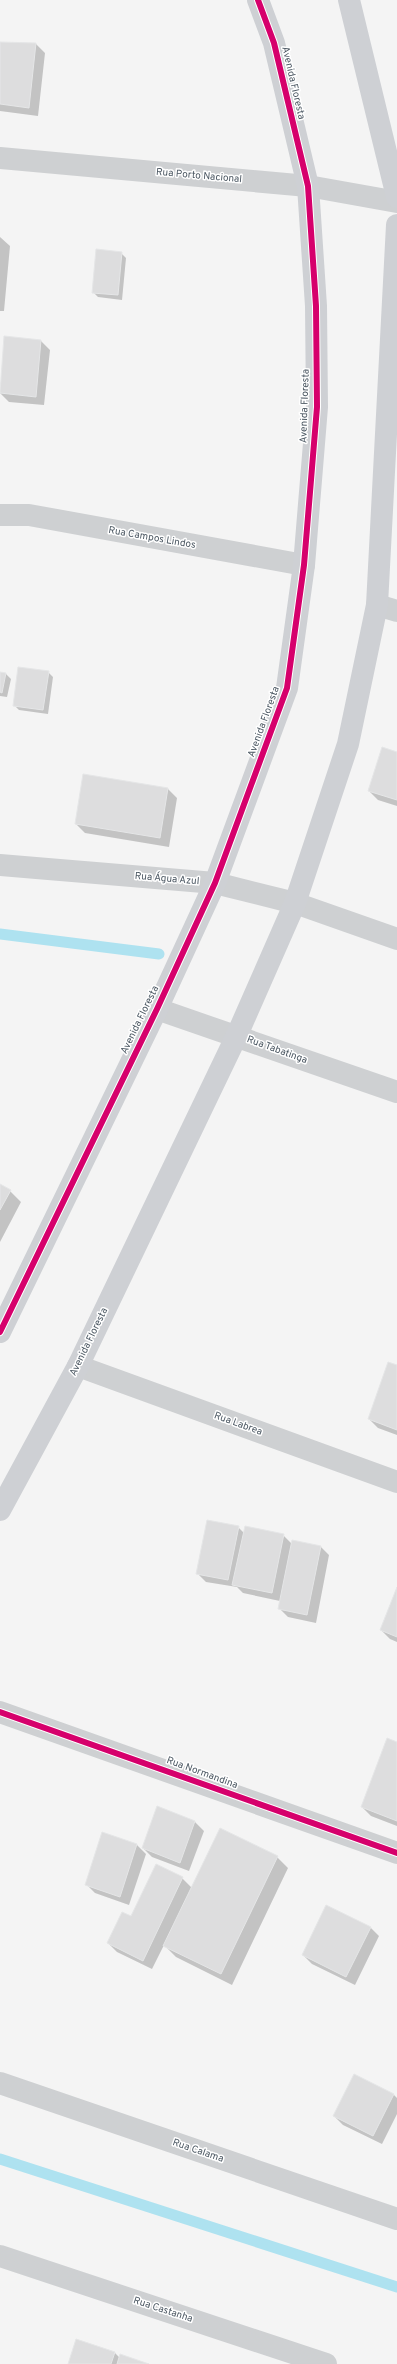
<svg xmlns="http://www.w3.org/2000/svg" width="397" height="2364" viewBox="0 0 397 2364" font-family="Overpass,sans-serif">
<rect width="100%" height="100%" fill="#f4f4f4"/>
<path fill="#0003" d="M0 43 36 44 45 53 38 116 0 111Z
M0 237 10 246 4 311H0Z
M121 253 126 258 122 300 98 297 93 292Z
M5 337 41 341 50 350 44 405 9 402 0 393Z
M48 672 53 677 48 714 19 710 14 705Z
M0 673 6 674 11 679 7 697 0 696Z
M397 753V806L378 800 369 791Z
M168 789 177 798 169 847 85 833 76 824Z
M0 1185 10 1191 21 1202 0 1242Z
M397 1366V1435L378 1428 369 1419Z
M238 1527 244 1533 283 1535 292 1544 320 1546 329 1555 316 1623 288 1617 279 1608 280 1601 243 1593 237 1587 206 1582 197 1573Z
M397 1590V1642L390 1639 381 1630Z
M397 1743V1826L371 1816 362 1807Z
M158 1807 195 1822 204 1831 189 1871 152 1857 143 1848Z
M103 1833 137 1845 146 1854 129 1905 95 1893 86 1884Z
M277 1857 288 1868 232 1985 176 1957 164 1945 152 1969 117 1952 108 1943 132 1918 182 1878 192 1888Z
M370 1927 379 1936 355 1985 312 1964 303 1955Z
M393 2094 397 2098V2114L382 2144 343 2125 334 2116Z
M115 2353 120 2358 146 2364H69Z"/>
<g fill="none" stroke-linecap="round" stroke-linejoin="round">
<path stroke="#aee2f0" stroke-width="11" d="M0 934 159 954
M0 2159 397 2287"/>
</g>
<path fill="#ddddde" stroke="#e5e6e7" d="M0 42 36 43 29 108 0 104Z
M96 249 122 252 118 295 92 293Z
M4 336 41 340 36 397 0 393Z
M18 667 49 671 43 710 13 706Z
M0 672 6 673 2 693 0 692Z
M382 747 397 752V800L368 791Z
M83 774 168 788 160 838 75 824Z
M0 1184 11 1190 0 1210Z
M388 1362 397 1365V1430L368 1419Z
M207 1520 239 1526 228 1580 196 1574Z
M245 1526 284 1534 272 1593 232 1585Z
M292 1540 321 1546 307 1615 278 1609Z
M397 1587V1637L380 1630Z
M387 1738 397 1742V1821L361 1807Z
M157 1806 195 1821 180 1863 142 1848Z
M220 1828 278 1856 221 1974 163 1946Z
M102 1832 137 1844 120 1897 85 1885Z
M156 1864 183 1877 143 1961 107 1943 122 1912 131 1916Z
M326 1905 371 1927 346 1977 302 1955Z
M354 2074 394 2094 373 2136 333 2116Z
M76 2339 115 2352 111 2364H68Z
M120 2354 149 2364H117Z"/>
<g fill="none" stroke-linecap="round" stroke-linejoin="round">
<path stroke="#ced0d2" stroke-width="22" d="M0 158 308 186 397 202
M0 515H29L304 565
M377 605 397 611
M0 865 215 883 295 903 397 939
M157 1009 397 1092
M78 1366 397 1482
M0 1712 397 1853
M0 2083 397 2219
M0 2256 326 2364"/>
<path stroke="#ced0d4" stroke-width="22" d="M349 0 397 197
M0 1332 157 1009 215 883 287 688 304 565 317 407 316 306 308 186 274 43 258 0
M0 1510 78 1366 237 1035 295 903 348 744 377 605 397 225"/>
<defs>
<path id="cycleway" d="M0 1332 157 1009 215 883 287 688 304 565 317 407 316 306 308 186 274 43 258 0
M0 1712 397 1853"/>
</defs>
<use href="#cycleway" stroke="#fff" stroke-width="8"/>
<use href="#cycleway" stroke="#d6006c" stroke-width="6"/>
</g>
<g text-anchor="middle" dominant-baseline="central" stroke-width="3" stroke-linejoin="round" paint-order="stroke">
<g font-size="10" fill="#4a5661" stroke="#fff">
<text transform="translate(293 83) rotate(77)">Avenida Floresta</text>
<text transform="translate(199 176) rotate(5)">Rua Porto Nacional</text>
<text transform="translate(305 406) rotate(-88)">Avenida Floresta</text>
<text transform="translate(152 538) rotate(10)">Rua Campos Lindos</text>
<text transform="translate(264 722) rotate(-70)">Avenida Floresta</text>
<text transform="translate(167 879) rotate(5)">Rua Água Azul</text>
<text transform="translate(140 1020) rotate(-64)">Avenida Floresta</text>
<text transform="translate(277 1050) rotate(20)">Rua Tabatinga</text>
<text transform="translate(89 1342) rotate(-64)">Avenida Floresta</text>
<text transform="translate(238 1424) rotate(20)">Rua Labrea</text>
<text transform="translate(202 1773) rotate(20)">Rua Normandina</text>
<text transform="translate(198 2151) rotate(19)">Rua Calama</text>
<text transform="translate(163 2310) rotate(18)">Rua Castanha</text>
</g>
</g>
</svg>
